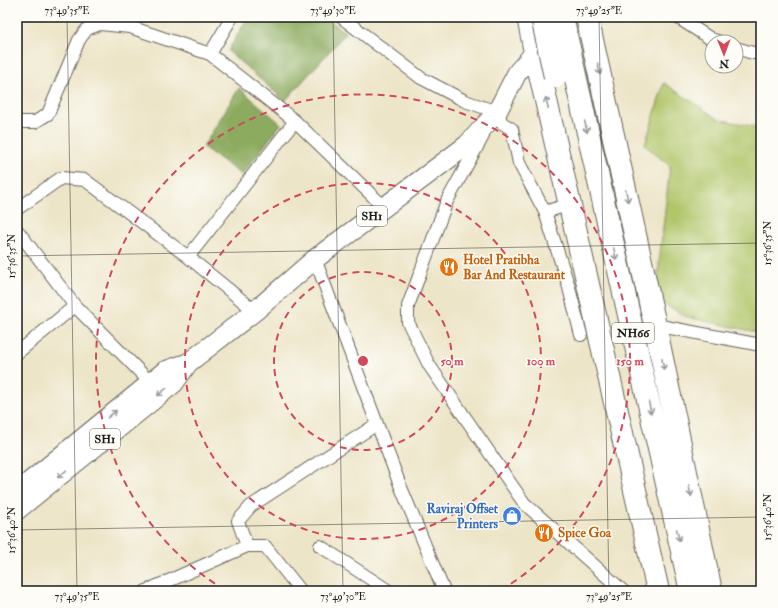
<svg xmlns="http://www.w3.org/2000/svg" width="778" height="608" viewBox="0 0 778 608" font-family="'IM FELL Double Pica',serif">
<rect width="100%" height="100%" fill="#fdfcf7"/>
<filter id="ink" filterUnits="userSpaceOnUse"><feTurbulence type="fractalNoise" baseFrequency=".025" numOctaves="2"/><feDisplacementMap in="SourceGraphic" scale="8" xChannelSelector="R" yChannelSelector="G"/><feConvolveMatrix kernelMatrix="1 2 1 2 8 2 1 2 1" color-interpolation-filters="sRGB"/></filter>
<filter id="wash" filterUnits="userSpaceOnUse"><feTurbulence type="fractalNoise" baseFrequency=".012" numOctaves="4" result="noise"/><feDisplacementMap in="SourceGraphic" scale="16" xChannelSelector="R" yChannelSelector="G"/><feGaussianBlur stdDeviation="0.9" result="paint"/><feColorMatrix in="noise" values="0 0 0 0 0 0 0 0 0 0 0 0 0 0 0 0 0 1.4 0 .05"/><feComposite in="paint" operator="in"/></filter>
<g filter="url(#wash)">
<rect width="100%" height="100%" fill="#ede5c8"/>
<path fill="#b1c66b" stroke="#667144" d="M664 83 718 119 761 128V333L687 317 655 299 670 166 645 145Z"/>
<path fill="#8cab5f" stroke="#54643e" d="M248 17H325L346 33 285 101 228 51Z
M239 88 281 124 242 175 203 147Z"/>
</g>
<g filter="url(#ink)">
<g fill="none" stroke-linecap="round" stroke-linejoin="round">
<defs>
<path id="street" d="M341 17 421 78 465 101 497 112 502 123 512 129 519 163 545 212 568 284 581 335
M677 17 711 39 720 42
M736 48 753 53H761
M210 54 232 17
M17 122H35L48 114 79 40 87 29 100 24 130 27 210 54 295 121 384 207
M483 136 447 201 408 306V322L429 365 524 503 623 591
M17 209 61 178 85 180 187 256 255 311
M545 212 570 204
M17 230 75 306 150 382
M188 257 295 121
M315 259 400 485 444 591
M655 325 761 345
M17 353 75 306
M247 546 238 521 251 506 377 424
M320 546 389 591
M146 591 247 546H265L301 591"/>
<path id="primary" d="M17 492 165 371 188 363 255 311 315 259 467 145 497 112 517 73 535 52
M17 510 174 383 188 363"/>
<path id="highway" d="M528 17 535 52 658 591
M587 17 655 325 711 591
M575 75 691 591"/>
</defs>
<use href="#street" stroke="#656258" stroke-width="14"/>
<use href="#primary" stroke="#656258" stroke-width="21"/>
<use href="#highway" stroke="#656258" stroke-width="24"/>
<use href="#street" stroke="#fff" stroke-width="12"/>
<use href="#primary" stroke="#fff" stroke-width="19"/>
<use href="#highway" stroke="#fff" stroke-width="22"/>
<defs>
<path id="highway-bridge" d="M542 17 555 77
M562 17 575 75"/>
</defs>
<use href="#highway-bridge" stroke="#656258" stroke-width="24" stroke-linecap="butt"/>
<use href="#highway-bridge" stroke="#fff" stroke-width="22"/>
</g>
<defs><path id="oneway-shaft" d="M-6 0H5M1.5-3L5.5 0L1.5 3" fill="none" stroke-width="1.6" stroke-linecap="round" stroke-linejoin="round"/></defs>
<g stroke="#999">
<use href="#oneway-shaft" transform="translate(599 69) rotate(78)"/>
<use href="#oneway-shaft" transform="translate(547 103) rotate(-103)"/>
<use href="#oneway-shaft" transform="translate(586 127) rotate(77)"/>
<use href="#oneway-shaft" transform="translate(627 196) rotate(78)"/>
<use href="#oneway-shaft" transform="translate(615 254) rotate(77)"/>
<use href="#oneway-shaft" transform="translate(663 364) rotate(78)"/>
<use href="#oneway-shaft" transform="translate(162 392) rotate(141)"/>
<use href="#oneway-shaft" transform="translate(650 408) rotate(77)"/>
<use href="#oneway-shaft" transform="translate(112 414) rotate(-40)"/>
<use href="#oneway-shaft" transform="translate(62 474) rotate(141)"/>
<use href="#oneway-shaft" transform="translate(690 491) rotate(78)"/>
<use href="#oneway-shaft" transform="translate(678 535) rotate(77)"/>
</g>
</g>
<path fill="none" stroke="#1c1c1c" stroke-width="1" stroke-opacity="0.45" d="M67 17 77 591M333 17 343 591M599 17 609 591M17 256 761 243M17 530 761 517"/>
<g fill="none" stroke="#d1495b" stroke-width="2" stroke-dasharray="7 5">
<circle cx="363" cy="361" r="89"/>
<circle cx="363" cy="361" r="178"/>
<path d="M225 590A267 267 0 1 1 501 590"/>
</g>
<defs>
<symbol id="restaurant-disc" viewBox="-11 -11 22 22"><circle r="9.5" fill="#e8710a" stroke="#fdfcf7"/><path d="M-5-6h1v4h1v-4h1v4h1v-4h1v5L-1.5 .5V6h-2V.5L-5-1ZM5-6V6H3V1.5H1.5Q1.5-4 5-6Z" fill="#fff"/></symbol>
<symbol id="shop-disc" viewBox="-11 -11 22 22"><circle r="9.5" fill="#3f7fe0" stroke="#fdfcf7"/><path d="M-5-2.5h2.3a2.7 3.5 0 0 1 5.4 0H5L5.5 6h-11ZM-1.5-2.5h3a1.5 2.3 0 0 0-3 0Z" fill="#fff"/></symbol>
</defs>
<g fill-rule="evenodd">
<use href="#restaurant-disc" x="438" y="256" width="22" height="22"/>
<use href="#shop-disc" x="501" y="505" width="22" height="22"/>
<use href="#restaurant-disc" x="533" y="522" width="22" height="22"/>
</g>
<g text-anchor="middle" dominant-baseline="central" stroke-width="3" stroke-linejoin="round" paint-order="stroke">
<g fill="#fdfcf7" stroke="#605f5e" stroke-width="1">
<rect x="357" y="206" width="30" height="20" rx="3"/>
<rect x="612" y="323" width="42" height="20" rx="3"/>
<rect x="90" y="429" width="30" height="20" rx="3"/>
</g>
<g font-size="12" font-weight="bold" fill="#1c1c1c">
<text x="372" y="216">SH1</text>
<text x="633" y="333">NH66</text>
<text x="105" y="439">SH1</text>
</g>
<g font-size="13" font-weight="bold" fill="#c56008" stroke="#fdfcf7" text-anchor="start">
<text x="463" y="260">Hotel Pratibha<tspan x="463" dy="15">Bar And Restaurant</tspan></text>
<text x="558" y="533">Spice Goa</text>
</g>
<g font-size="13" font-weight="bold" fill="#366cbe" stroke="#fdfcf7" text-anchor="end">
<text x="498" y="509">Raviraj Offset<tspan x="498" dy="15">Printers</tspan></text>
</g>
</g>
<circle cx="363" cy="361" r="6" fill="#d1495b" stroke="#fdfcf7" stroke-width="2"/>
<g font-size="12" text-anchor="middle" font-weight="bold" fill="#d1495b" stroke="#fdfcf7" stroke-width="3" stroke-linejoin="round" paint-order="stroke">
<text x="452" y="365">50 m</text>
<text x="541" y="365">100 m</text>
<text x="630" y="365">150 m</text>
</g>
<rect width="778" height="608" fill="none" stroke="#fdfcf7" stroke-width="44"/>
<g transform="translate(724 54) rotate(179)"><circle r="19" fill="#fdfcf7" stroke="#a3a29f"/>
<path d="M0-3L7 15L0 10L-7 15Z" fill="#d1495b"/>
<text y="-6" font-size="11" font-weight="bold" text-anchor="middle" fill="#1c1c1c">N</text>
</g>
<rect x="22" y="22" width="734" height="564" fill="none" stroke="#1c1c1c" stroke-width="1.5"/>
<g font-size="10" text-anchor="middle" fill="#1c1c1c">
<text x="67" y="14">73°49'35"E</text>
<text x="333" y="14">73°49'30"E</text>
<text x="599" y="14">73°49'25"E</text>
<text transform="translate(767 243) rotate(-90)" y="4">15°36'35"N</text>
<text transform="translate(11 256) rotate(-90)" y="4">15°36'35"N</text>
<text transform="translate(767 517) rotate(-90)" y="4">15°36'40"N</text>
<text transform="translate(11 530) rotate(-90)" y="4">15°36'40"N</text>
<text x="77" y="600">73°49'35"E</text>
<text x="343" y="600">73°49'30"E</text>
<text x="609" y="600">73°49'25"E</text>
</g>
</svg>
